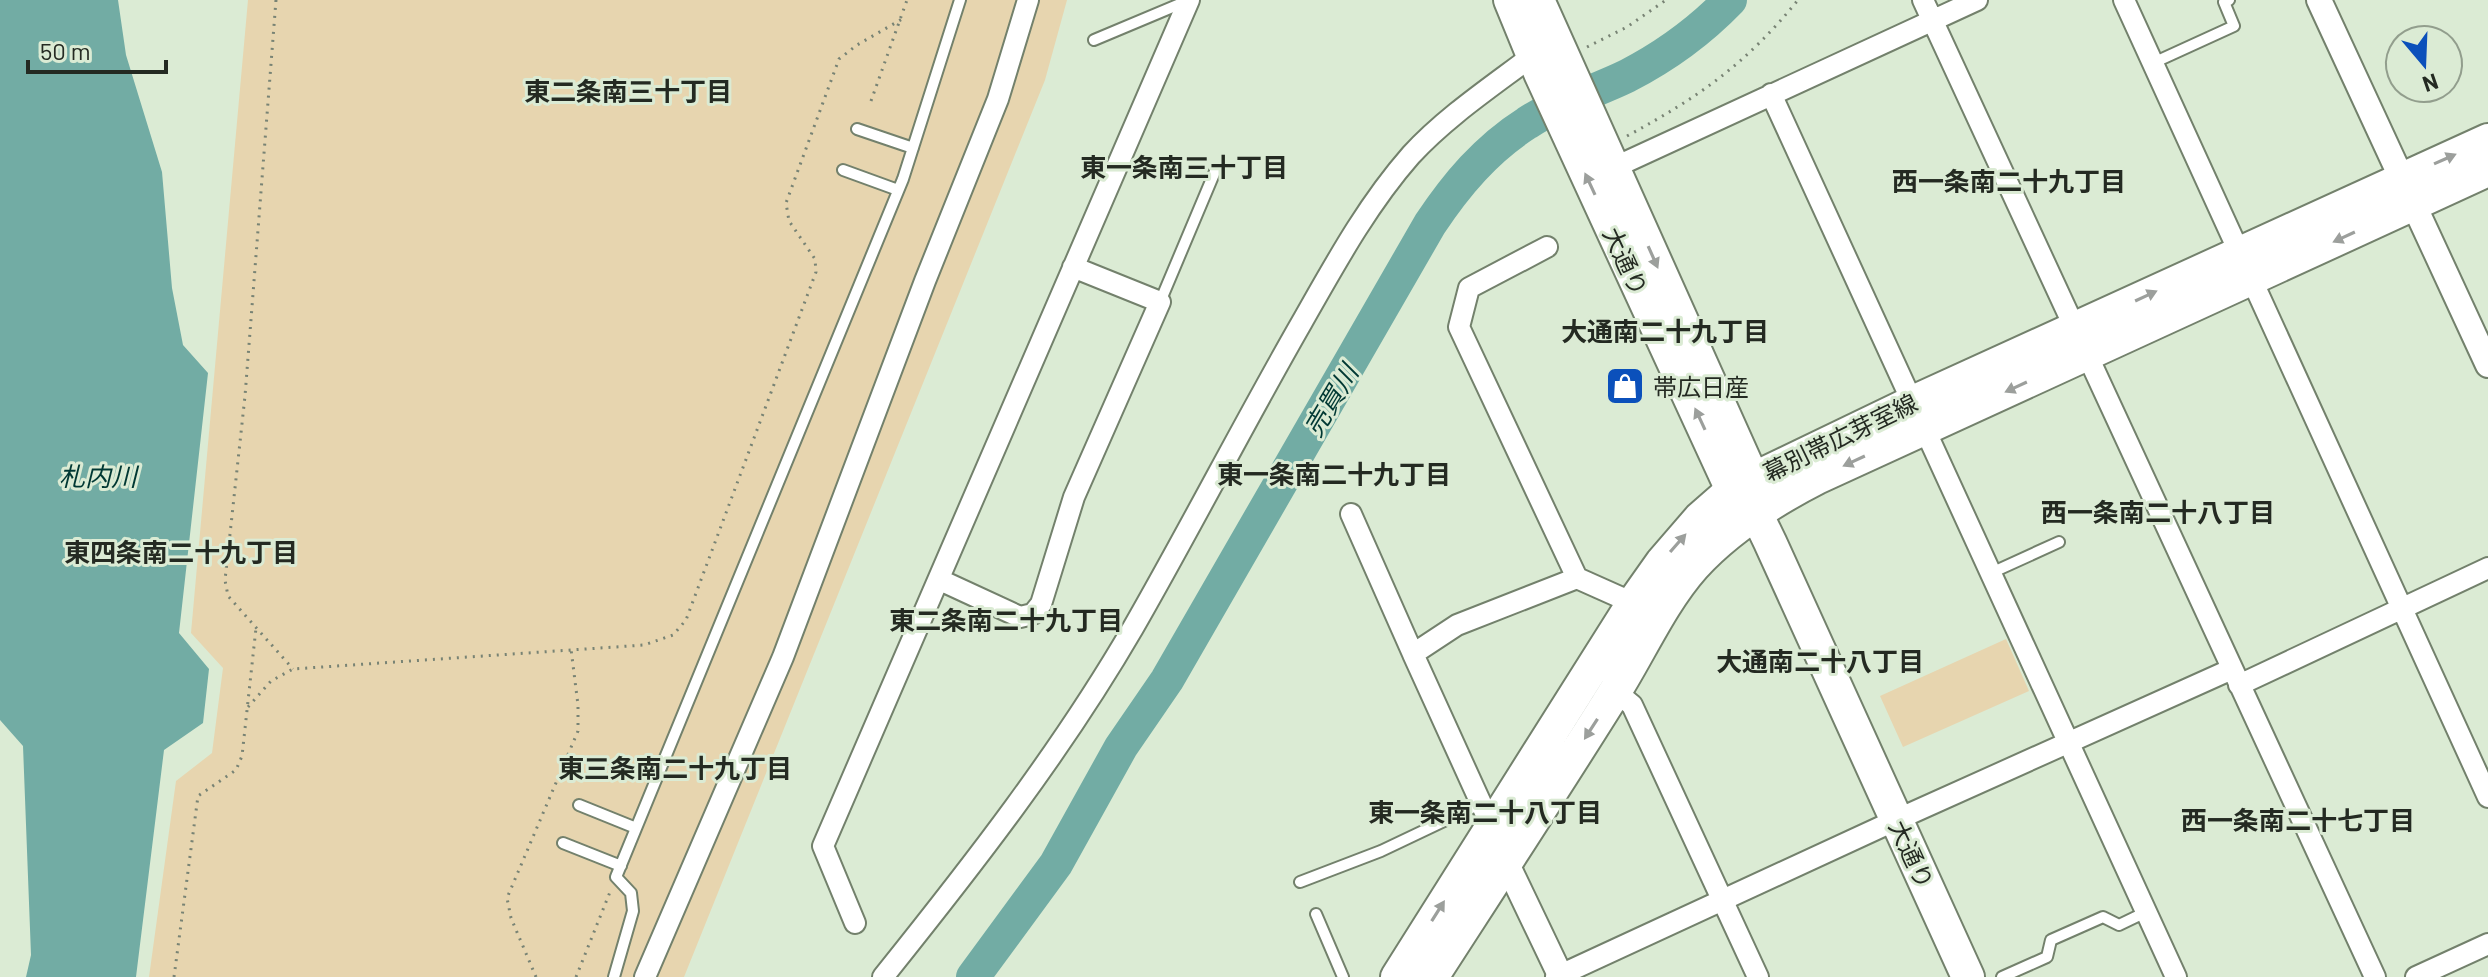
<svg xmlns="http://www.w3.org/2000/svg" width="2488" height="977" viewBox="0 0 2488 977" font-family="Barlow,'Noto Sans JP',sans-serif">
<rect width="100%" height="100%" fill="#dbebd4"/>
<path fill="#e7d5af" d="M248 0H1067L1045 80 684 977H149L176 781 212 753 223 668 191 633Z
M2006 639 2029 691 1903 747 1880 696Z"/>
<path fill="#72aca4" d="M0 0H118L126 55 162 172 172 288 183 345 208 373 179 633 209 669 203 723 164 750 136 977H26L31 955 23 746 0 720Z"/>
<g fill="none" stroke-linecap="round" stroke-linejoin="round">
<path stroke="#72aca4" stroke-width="34" d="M973 977 1056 864 1121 747 1167 680 1430 224C1456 185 1486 149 1527 123 1557 103 1594 92 1627 76 1664 57 1701 30 1730 0"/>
<defs>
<path id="service" d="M1094 40 1187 1
M2153 63 2234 26 2224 2 2229 0
M857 129 913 148
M843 170 898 190
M1160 302 1216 169
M1991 573 2059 542
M579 805 636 828
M563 843 621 866
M1300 882 1381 851 1482 803
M1316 914 1343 977
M614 977 633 911 631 893 616 877 903 179 960 0
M2002 977 2047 957 2051 940 2103 917 2119 925 2146 912"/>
<path id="minor" d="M1923 0 2375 977
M2124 0 2488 797
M1771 94 2176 977
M1613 168 1977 0
M1547 247 1469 288 1459 327 1577 578
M1351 514 1413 654
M940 580 1020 617 1033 614 1041 604 1074 497 1160 302 1073 267
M2239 685 2488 568
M1615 691 1632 705 1758 977
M1494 832 1413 654 1457 625 1577 578 1642 607
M855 923 823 846 1189 0
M645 977 783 657 925 281 998 99 1028 0
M883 977C972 866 1061 752 1133 628 1191 527 1244 423 1302 322 1335 264 1367 205 1411 155 1446 117 1491 87 1532 56
M1556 977 1896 820 2232 669
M2416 977 2488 944"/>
<path id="tertiary" d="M2319 0 2488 365
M1506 862 1561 977"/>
<path id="primary" d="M1397 977 1633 603 1662 562 1700 518 1732 490 1753 479 1913 402 2488 140
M1432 977C1494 881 1556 786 1616 690 1641 650 1662 602 1694 566 1728 529 1772 501 1817 478L2488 170"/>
<path id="trunk" d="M1510 0 1540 73 1732 490 1756 513 1770 542 1968 977
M1538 0 1753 479 1756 513"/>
</defs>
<use href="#service" stroke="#73816c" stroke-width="14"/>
<use href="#minor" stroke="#73816c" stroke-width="24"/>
<use href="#tertiary" stroke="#73816c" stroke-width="28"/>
<use href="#primary" stroke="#73816c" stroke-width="36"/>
<use href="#trunk" stroke="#73816c" stroke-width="36"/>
<path stroke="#788374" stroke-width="3" stroke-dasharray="2 6" stroke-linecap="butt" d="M276 0 245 396 225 580 228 596 293 669
M1587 47 1627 27 1666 0
M871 101 907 0
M1627 136C1699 97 1746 64 1798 0
M248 707 271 681 293 669 644 645 673 635 686 620 816 272 815 259 789 221 786 203 839 59 857 45 902 19
M174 977 198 796 236 770 242 756 256 628
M536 977 511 918 507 898 578 731V705L571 649
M576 977 610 892"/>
<use href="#service" stroke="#fff" stroke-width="10"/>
<use href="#minor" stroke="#fff" stroke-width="20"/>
<use href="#tertiary" stroke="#fff" stroke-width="24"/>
<use href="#primary" stroke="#fff" stroke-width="32"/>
<use href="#trunk" stroke="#fff" stroke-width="32"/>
</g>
<defs><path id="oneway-solid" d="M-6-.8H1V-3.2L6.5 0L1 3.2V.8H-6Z" transform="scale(2)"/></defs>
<g fill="#9c9f9c">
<use href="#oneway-solid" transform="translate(2445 159) rotate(-24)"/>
<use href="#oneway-solid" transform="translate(1590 184) rotate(-115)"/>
<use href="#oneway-solid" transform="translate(2344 237) rotate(155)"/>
<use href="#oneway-solid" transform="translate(1653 257) rotate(66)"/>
<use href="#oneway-solid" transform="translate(2146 296) rotate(-25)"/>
<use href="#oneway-solid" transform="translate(2016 387) rotate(155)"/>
<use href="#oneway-solid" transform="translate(1700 419) rotate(-115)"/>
<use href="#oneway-solid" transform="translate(1854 461) rotate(155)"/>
<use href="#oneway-solid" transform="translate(1678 543) rotate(-49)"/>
<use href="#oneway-solid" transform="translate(1591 729) rotate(123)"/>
<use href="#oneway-solid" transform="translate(1438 911) rotate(-58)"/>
</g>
<defs>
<symbol id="shop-square" viewBox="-11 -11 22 22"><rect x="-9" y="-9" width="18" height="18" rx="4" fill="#0b50bb" stroke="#dbebd4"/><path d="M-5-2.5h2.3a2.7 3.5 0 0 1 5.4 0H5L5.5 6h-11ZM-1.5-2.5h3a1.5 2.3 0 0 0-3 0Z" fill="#fff"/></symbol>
</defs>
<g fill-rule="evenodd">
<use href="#shop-square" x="1603" y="364" width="44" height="44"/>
</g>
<g text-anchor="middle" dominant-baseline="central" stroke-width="6" stroke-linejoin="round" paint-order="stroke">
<g font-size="24" fill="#242a22" stroke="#dbebd4">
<text transform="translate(1626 261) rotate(65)">大通り</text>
<text transform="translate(1840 437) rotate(-26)">幕別帯広芽室線</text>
<text transform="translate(1912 854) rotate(65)">大通り</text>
</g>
<g font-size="24" fill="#242a22" stroke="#dbebd4" text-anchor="start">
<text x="1653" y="386">帯広日産</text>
</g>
<g font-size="26" font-weight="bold" fill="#242a22" stroke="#dbebd4">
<text x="628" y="90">東二条南三十丁目</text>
<text x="1184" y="166">東一条南三十丁目</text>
<text x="2009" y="180">西一条南二十九丁目</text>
<text x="1665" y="330">大通南二十九丁目</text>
<text x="1334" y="473">東一条南二十九丁目</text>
<text x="2158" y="511">西一条南二十八丁目</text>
<text x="181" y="551">東四条南二十九丁目</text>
<text x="1006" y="619">東二条南二十九丁目</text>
<text x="1820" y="660">大通南二十八丁目</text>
<text x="675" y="767">東三条南二十九丁目</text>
<text x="1485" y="811">東一条南二十八丁目</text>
<text x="2298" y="819">西一条南二十七丁目</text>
</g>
<g font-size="26" font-style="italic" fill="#003833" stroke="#dbebd4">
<text transform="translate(1330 400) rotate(-59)">売買川</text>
<text x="98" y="475">札内川</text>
</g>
</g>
<g transform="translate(2424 64) rotate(161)"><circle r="38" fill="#dbebd4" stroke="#929e8d" stroke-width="2"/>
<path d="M0-6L14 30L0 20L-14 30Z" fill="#0b50bb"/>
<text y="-12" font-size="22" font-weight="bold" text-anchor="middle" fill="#242a22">N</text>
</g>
<path d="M28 60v12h138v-12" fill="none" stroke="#242a22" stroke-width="4"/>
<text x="40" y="60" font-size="24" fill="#242a22" stroke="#dbebd4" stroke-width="6" paint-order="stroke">50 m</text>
</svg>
